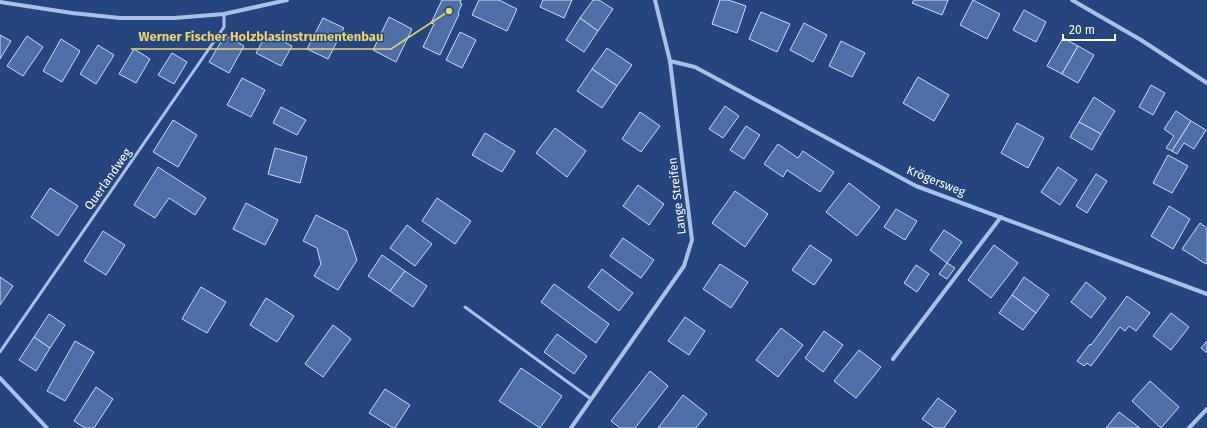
<svg xmlns="http://www.w3.org/2000/svg" width="1207" height="428" font-family="'Fira Sans',sans-serif">
  <style>
    .building { fill: #4c6fa6; stroke: #ccdcf4 }
    .lines { fill: none; stroke-linecap: round; stroke-linejoin: round }
    .service { stroke: #a9c1e5; stroke-width: 3 }
    .minor { stroke: #a9c1e5; stroke-width: 4 }
    .labels { text-anchor: middle; stroke-width: 3; stroke-linejoin: round; paint-order: stroke }
    .street-label { font-size: 12px; fill: #fff; stroke: #24457d }
    .leader { fill: none; stroke: #f0d26d; stroke-width: 1.5 }
    .callout-dot { fill: #f0d26d; stroke: #24457d; stroke-width: 1.5 }
    .callout-label { font-size: 13px; text-anchor: middle; font-weight: bold; fill: #f0d26d; stroke: #24457d; stroke-width: 3; stroke-linejoin: round; paint-order: stroke }
  </style>
  <rect width="100%" height="100%" fill="#24457d"/>
  <g class="building">
    <path d="M442,0H461L460,3L462,4L458,13L459,14L440,55L423,47L434,24L431,23Z"/>
    <path d="M479,0H499L517,9L507,31L472,15Z"/>
    <path d="M543,0H572L564,18L540,7Z"/>
    <path d="M593,0H599L613,9L598,31L580,18Z"/>
    <path d="M720,0H728L746,6L737,33L712,24Z"/>
    <path d="M914,0H948L942,15L912,3Z"/>
    <path d="M973,0L1000,14L987,39L960,25Z"/>
    <path d="M1024,10L1046,22L1036,42L1013,30Z"/>
    <path d="M761,12L790,24L777,52L749,39Z"/>
    <path d="M389,17L412,29L396,62L373,50Z"/>
    <path d="M323,18L344,28L328,59L307,49Z"/>
    <path d="M580,18L598,31L584,52L566,40Z"/>
    <path d="M804,23L827,35L813,62L790,50Z"/>
    <path d="M460,32L476,40L462,68L446,60Z"/>
    <path d="M267,33L292,46L281,66L256,53Z"/>
    <path d="M0,35L11,41L0,59Z"/>
    <path d="M225,35L244,46L229,73L209,62Z"/>
    <path d="M27,36L43,47L23,76L7,66Z"/>
    <path d="M1063,38L1078,46L1062,74L1047,66Z"/>
    <path d="M61,39L80,51L62,82L43,71Z"/>
    <path d="M841,41L865,53L852,77L829,66Z"/>
    <path d="M98,45L114,55L96,84L80,74Z"/>
    <path d="M1078,46L1094,55L1078,83L1062,74Z"/>
    <path d="M607,48L632,65L617,86L592,69Z"/>
    <path d="M134,49L150,59L136,83L119,74Z"/>
    <path d="M172,53L187,62L174,84L158,75Z"/>
    <path d="M592,69L617,86L602,108L577,91Z"/>
    <path d="M918,77L949,95L934,121L903,103Z"/>
    <path d="M242,78L265,90L251,117L227,105Z"/>
    <path d="M1151,85L1165,93L1153,115L1139,107Z"/>
    <path d="M1094,97L1115,111L1101,134L1079,122Z"/>
    <path d="M725,106L739,116L723,138L709,129Z"/>
    <path d="M281,107L306,120L297,135L273,123Z"/>
    <path d="M1176,111L1191,121L1172,151L1166,148L1174,136L1164,129Z"/>
    <path d="M640,112L660,126L641,152L622,139Z"/>
    <path d="M173,120L197,135L178,167L153,152Z"/>
    <path d="M1191,121L1206,130L1194,149L1184,143L1177,154L1172,151Z"/>
    <path d="M1079,122L1101,134L1092,150L1070,137Z"/>
    <path d="M1017,123L1044,138L1028,168L1001,153Z"/>
    <path d="M746,126L760,135L744,159L730,150Z"/>
    <path d="M555,128L586,151L567,177L536,153Z"/>
    <path d="M485,133L515,151L502,172L472,155Z"/>
    <path d="M778,144L798,158L803,151L834,172L820,192L787,170L783,177L764,164Z"/>
    <path d="M275,148L307,157L300,183L268,174Z"/>
    <path d="M1168,155L1188,166L1172,193L1153,183Z"/>
    <path d="M158,167L206,198L195,215L169,198L155,218L134,205Z"/>
    <path d="M1058,167L1077,180L1060,205L1041,192Z"/>
    <path d="M1096,174L1107,181L1087,213L1076,206Z"/>
    <path d="M849,183L880,207L857,236L826,212Z"/>
    <path d="M638,185L664,204L649,225L623,206Z"/>
    <path d="M50,188L78,206L58,236L31,217Z"/>
    <path d="M735,191L768,214L745,247L712,223Z"/>
    <path d="M437,198L471,221L455,244L422,221Z"/>
    <path d="M246,203L278,220L265,245L233,229Z"/>
    <path d="M1169,206L1190,219L1173,249L1151,236Z"/>
    <path d="M896,209L917,221L905,240L884,227Z"/>
    <path d="M316,215L347,231L357,260L338,290L314,276L321,264L317,248L303,241Z"/>
    <path d="M1200,223L1207,228V262L1206,264L1182,249Z"/>
    <path d="M407,225L432,244L415,266L390,248Z"/>
    <path d="M944,230L962,242L947,263L930,250Z"/>
    <path d="M103,231L125,245L106,275L84,261Z"/>
    <path d="M623,238L654,260L641,278L610,256Z"/>
    <path d="M810,245L832,260L814,285L792,270Z"/>
    <path d="M994,245L1018,263L991,298L968,280Z"/>
    <path d="M382,255L405,271L390,291L368,276Z"/>
    <path d="M947,263L955,268L947,279L939,274Z"/>
    <path d="M720,264L748,282L731,308L703,289Z"/>
    <path d="M916,265L929,274L917,292L904,283Z"/>
    <path d="M602,269L633,293L619,311L588,287Z"/>
    <path d="M405,271L427,286L413,307L390,291Z"/>
    <path d="M0,277L13,286L0,305Z"/>
    <path d="M1024,277L1049,295L1036,313L1012,295Z"/>
    <path d="M1086,282L1106,298L1091,318L1071,302Z"/>
    <path d="M554,284L609,324L596,343L541,302Z"/>
    <path d="M201,287L226,302L207,333L182,319Z"/>
    <path d="M1012,295L1036,313L1023,330L999,313Z"/>
    <path d="M1127,296L1150,313L1136,331L1129,326L1125,331L1120,327L1091,366L1087,363L1084,366L1077,361L1090,344L1091,345Z"/>
    <path d="M266,298L294,316L277,342L250,325Z"/>
    <path d="M1171,313L1189,327L1171,350L1153,336Z"/>
    <path d="M49,314L65,325L50,348L34,337Z"/>
    <path d="M685,317L705,331L689,355L668,341Z"/>
    <path d="M333,325L351,339L323,377L305,364Z"/>
    <path d="M781,328L803,345L778,377L756,360Z"/>
    <path d="M824,331L843,345L823,372L805,358Z"/>
    <path d="M557,334L587,356L574,374L544,352Z"/>
    <path d="M34,337L50,348L36,371L19,360Z"/>
    <path d="M75,341L94,352L65,401L47,391Z"/>
    <path d="M1207,341V353L1201,348Z"/>
    <path d="M859,350L881,367L856,398L834,381Z"/>
    <path d="M521,368L562,396L540,428L499,401Z"/>
    <path d="M650,371L668,386L635,428H620L611,421Z"/>
    <path d="M1150,381L1179,407L1161,428L1132,401Z"/>
    <path d="M96,387L113,399L94,428H85L74,421Z"/>
    <path d="M385,389L410,405L395,428H393L369,413Z"/>
    <path d="M683,395L707,414L696,428H658Z"/>
    <path d="M938,398L956,411L944,428H935L922,419Z"/>
    <path d="M1119,412L1140,428H1106Z"/>
  </g>
  <g class="lines">
    <g class="service">
      <path d="M465,307L591,399"/>
      <path d="M0,352L224,27V14"/>
    </g>
    <g class="minor">
      <path d="M1072,0L1141,40L1207,83"/>
      <path d="M0,2L72,13L120,18H174L224,14L287,0"/>
      <path d="M670,61L695,67L916,186L1207,294"/>
      <path d="M893,359L1001,217"/>
      <path d="M0,378L47,428"/>
      <path d="M571,428L684,266L692,240L670,61L655,0"/>
      <path d="M1189,428L1207,409"/>
    </g>
  </g>
  <g class="labels">
    <g class="street-label">
      <text transform="translate(108 179) rotate(-55)" y="4">Querlandweg</text>
      <text transform="translate(936 181) rotate(22)" y="4">Krögersweg</text>
      <text transform="translate(677 196) rotate(-97)" y="4">Lange Streifen</text>
    </g>
  </g>
  <path class="leader" d="M449 11L391 49H131"/>
  <circle class="callout-dot" cx="449" cy="11" r="4"/>
  <g class="callout-label">
    <text x="261" y="41">Werner Fischer Holzblasinstrumentenbau</text>
  </g>
  <path d="M1063 34v6h52v-6" fill="none" stroke="#ffffff" stroke-width="2"/>
  <text x="1069" y="34" font-size="12" fill="#ffffff" stroke="#24457d" stroke-width="3" paint-order="stroke">20 m</text>
</svg>
